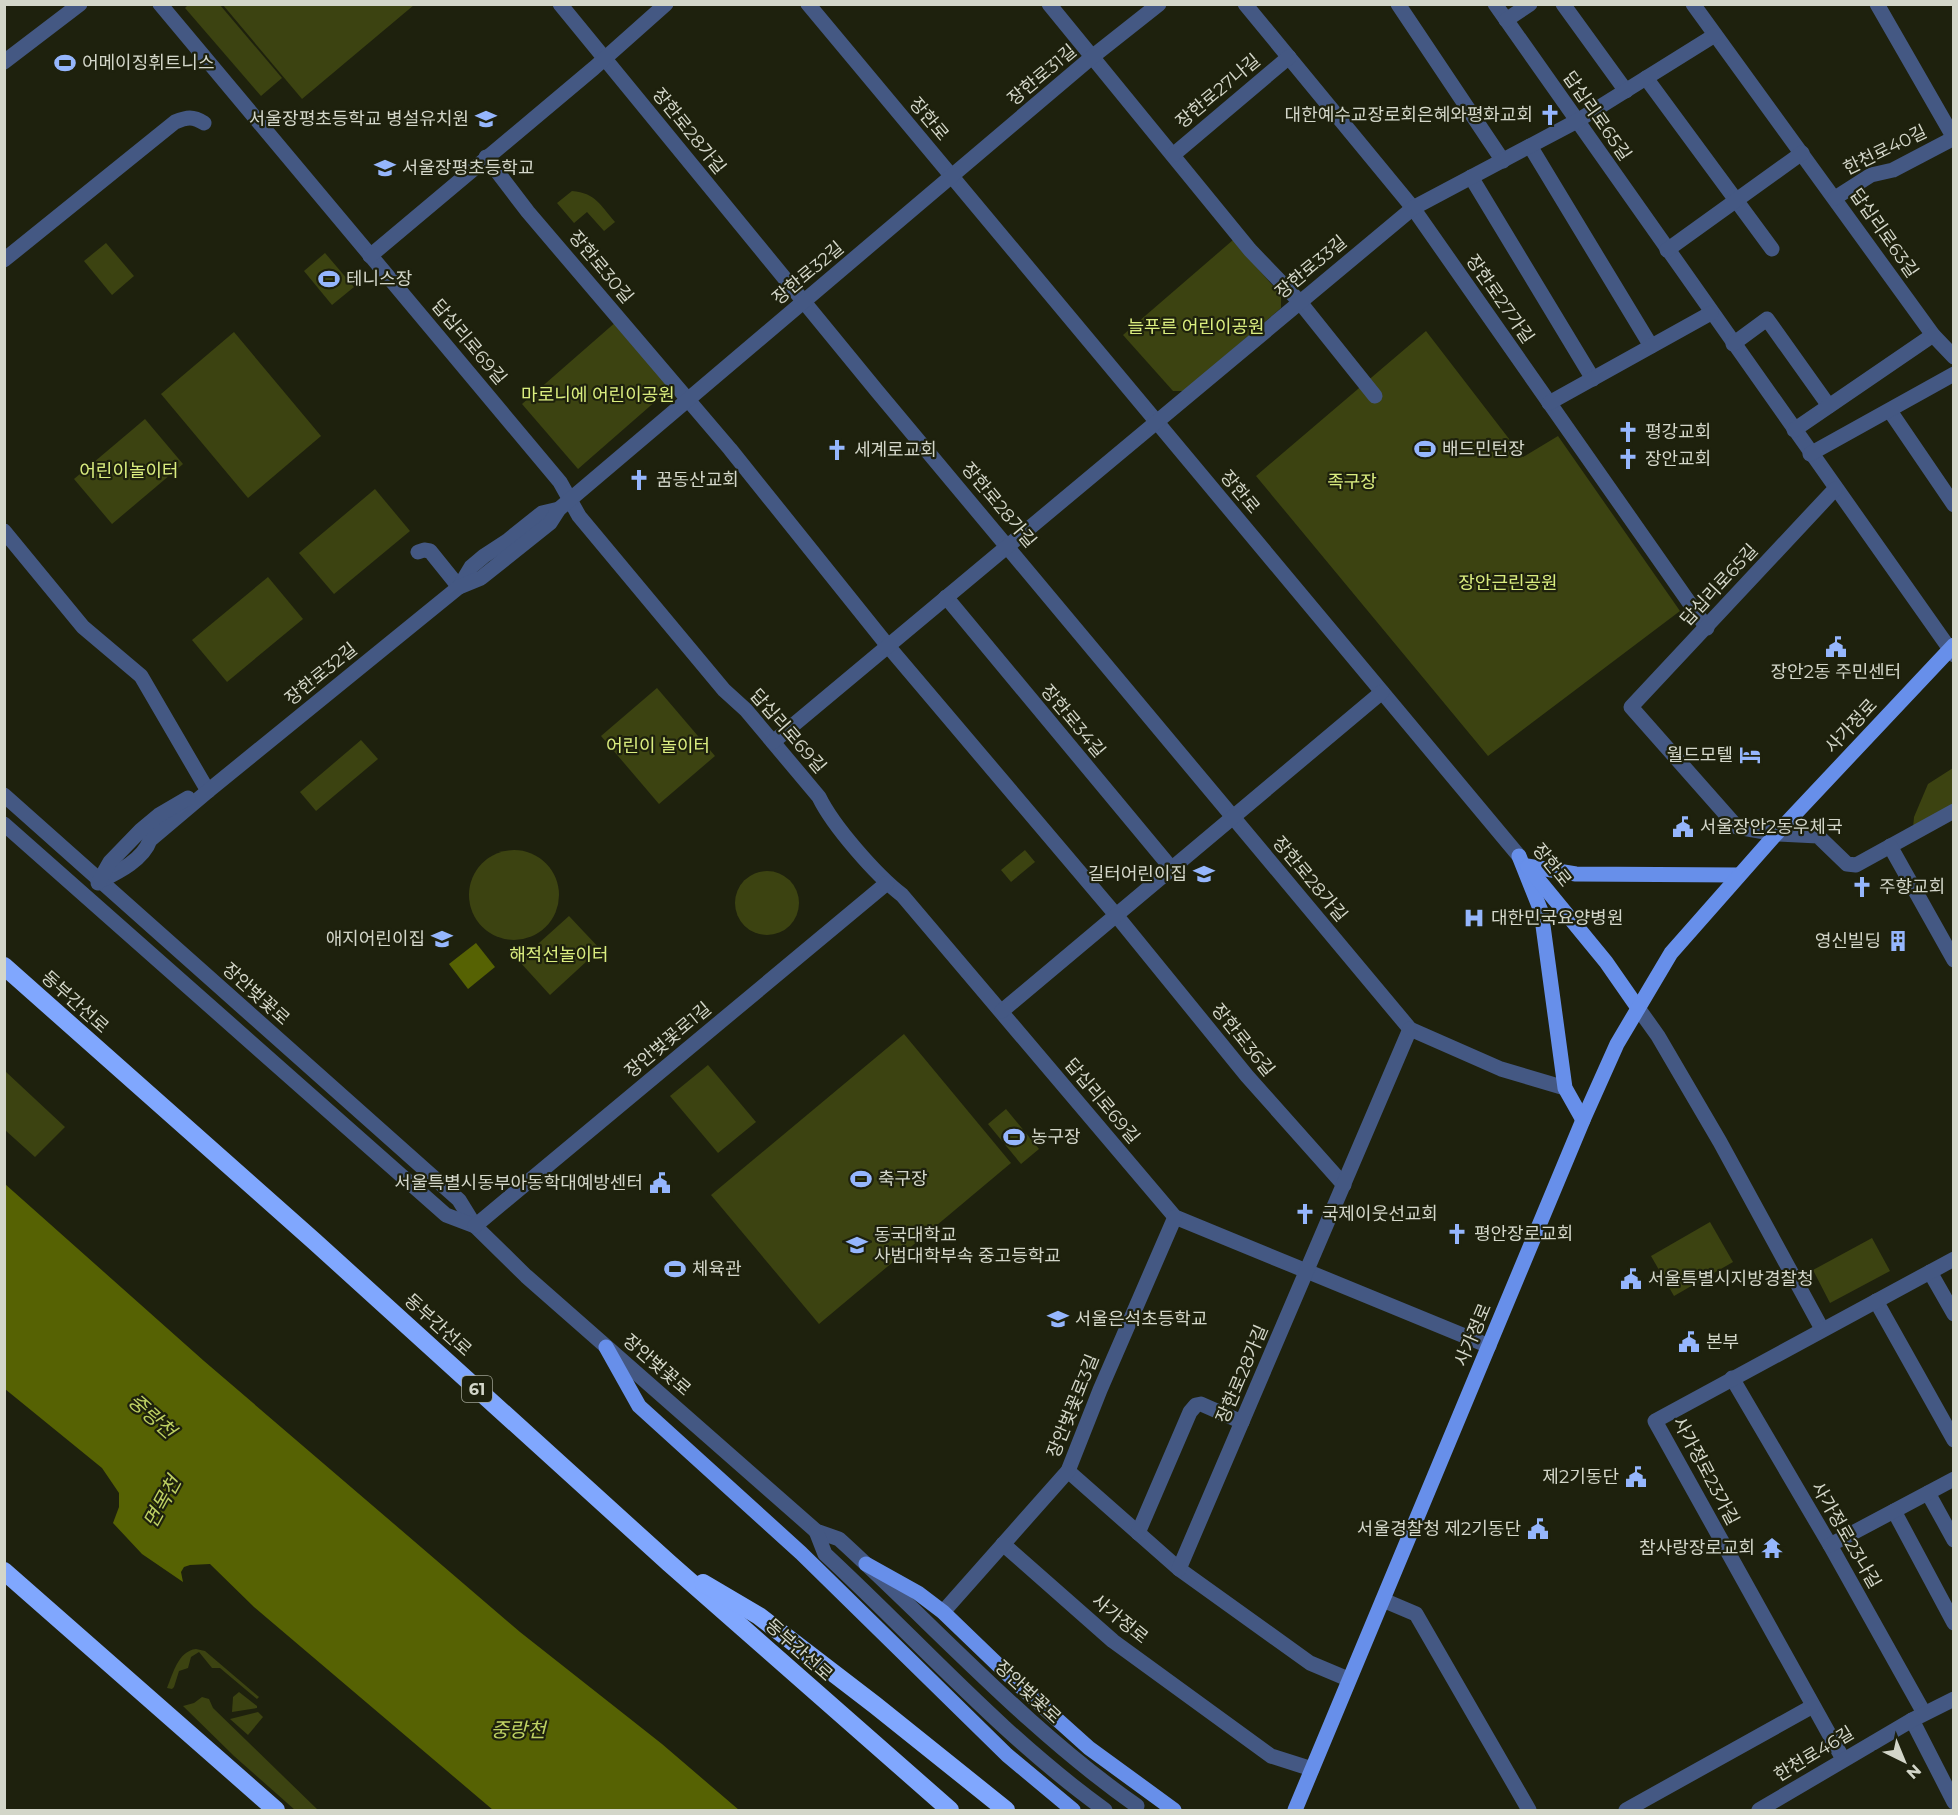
<svg xmlns="http://www.w3.org/2000/svg" width="1958" height="1815" font-family="Montserrat,'Noto Sans KR',sans-serif">
  <style>
    .green { fill: #3c4311 }
    .water { fill: #566203 }
    .lines { fill: none; stroke-linecap: round; stroke-linejoin: round }
    .minor { stroke: #445883; stroke-width: 15 }
    .major { stroke: #678fea; stroke-width: 15 }
    .highway { stroke: #80a7fe; stroke-width: 18 }
    .labels { text-anchor: middle; stroke-width: 4.5; stroke-linejoin: round; paint-order: stroke }
    .shield { fill: #1e210d; stroke: #9da091; stroke-width: 1.5 }
    .shield-label { font-size: 16px; font-weight: bold; fill: #d3d6c9 }
    .poi-label { font-size: 18px; fill: #d3d6c9; stroke: #1e210d; text-anchor: start }
    .street-label { font-size: 18px; fill: #d3d6c9; stroke: #1e210d }
    .park-label { font-size: 18px; fill: #daed7f; stroke: #1e210d }
    .water-label { font-size: 20px; font-style: italic; fill: #bfd263; stroke: #1e210d }
  </style>
  <rect width="100%" height="100%" fill="#1e210d"/>
  <g class="green">
    <path d="M189,4L220,5L282,78L261,96L185,8Z"/>
    <path d="M223,5H414L302,99Z"/>
    <path d="M572,191C596,193 600,205 615,222L604,231L587,212L574,223L557,203Z"/>
    <path d="M1233,240L1281,295V308L1184,391H1173L1123,335Z"/>
    <path d="M106,243L134,276L112,295L84,261Z"/>
    <path d="M325,253L354,287L332,305L304,271Z"/>
    <path d="M617,321L673,386L578,469L522,404Z"/>
    <path d="M1426,331L1523,457L1558,436L1680,611L1488,756L1256,476Z"/>
    <path d="M234,332L321,436L248,498L161,394Z"/>
    <path d="M145,419L183,464L112,524L74,479Z"/>
    <path d="M375,489L410,531L334,594L299,553Z"/>
    <path d="M268,577L303,619L227,682L192,640Z"/>
    <path d="M657,688L715,756L659,804L601,736Z"/>
    <path d="M361,740L378,759L316,811L300,792Z"/>
    <path d="M1953,768V805L1913,828L1914,817L1928,784Z"/>
    <circle cx="514" cy="895" r="45"/>
    <path d="M1025,850L1035,862L1011,882L1001,870Z"/>
    <circle cx="767" cy="903" r="32"/>
    <path d="M569,916L600,949L550,995L519,961Z"/>
    <path d="M904,1034L1011,1163L819,1324L711,1195Z"/>
    <path d="M708,1065L756,1122L718,1153L670,1096Z"/>
    <path d="M5,1071L65,1127L35,1157L5,1130Z"/>
    <path d="M1006,1109L1039,1149L1021,1164L988,1124Z"/>
    <path d="M1710,1222L1733,1262L1674,1296L1651,1256Z"/>
    <path d="M1872,1238L1890,1271L1830,1303L1813,1270Z"/>
    <path d="M196,1649L205,1651L259,1697L257,1699L220,1668H212L199,1652L191,1657L188,1668L179,1671L174,1687L172,1689L167,1688C173,1674 178,1651 196,1649Z"/>
    <path d="M239,1692L257,1706V1708L232,1712L233,1697Z"/>
    <path d="M202,1697L209,1699L213,1708L318,1810H295L234,1756L183,1706L194,1703Z"/>
    <path d="M258,1712L263,1717L248,1735L230,1719Z"/>
  </g>
  <g class="water">
    <path d="M476,943L495,967L468,989L449,964Z"/>
    <path d="M5,1184L204,1361L520,1632L662,1744L739,1810H493L254,1607L210,1564L190,1565L184,1567L181,1572L183,1582L142,1554L113,1523L119,1507V1493L102,1468L5,1389Z"/>
  </g>
  <g class="lines">
    <g class="minor">
      <path d="M160,4L560,482L579,516L724,690L746,710L819,797C833,826 876,875 902,895L1175,1217L1489,1346"/>
      <path d="M560,4L877,391L1410,1029L1501,1069L1565,1088"/>
      <path d="M808,4L1519,856"/>
      <path d="M1049,4L1250,250L1299,301L1375,396"/>
      <path d="M1245,4L1413,208L1707,628"/>
      <path d="M1398,4L1503,161"/>
      <path d="M1495,4L1954,655"/>
      <path d="M1563,4L1626,91"/>
      <path d="M1693,4L1933,335L1954,357"/>
      <path d="M1877,4L1954,138"/>
      <path d="M1506,20L1530,4"/>
      <path d="M4,62L80,4"/>
      <path d="M1646,78L1772,249"/>
      <path d="M1530,146L1651,346"/>
      <path d="M1173,155L1289,57"/>
      <path d="M486,157L528,212L730,449L888,646L1116,915L1247,1076L1344,1185"/>
      <path d="M1471,177L1593,379"/>
      <path d="M1835,198L1871,175L1893,170L1954,138"/>
      <path d="M1667,250L1802,153"/>
      <path d="M370,256L594,68L666,4"/>
      <path d="M4,260L175,122C187,117 193,116 204,123"/>
      <path d="M1733,344L1767,319L1829,406"/>
      <path d="M1549,403L1711,313"/>
      <path d="M1890,411L1954,505"/>
      <path d="M1794,430L1933,335"/>
      <path d="M1810,454L1954,374"/>
      <path d="M1835,489L1631,707L1737,827L1776,834L1818,836L1847,864L1856,865L1954,811"/>
      <path d="M4,531L83,627L141,676L208,791"/>
      <path d="M418,552L424,550L430,551L459,587"/>
      <path d="M459,587L471,567L484,556L507,541L542,513L559,509"/>
      <path d="M946,597L1172,869"/>
      <path d="M773,742L1413,208L1577,121L1715,35"/>
      <path d="M4,795L459,1200L475,1226L526,1276L816,1531L839,1539C938,1629 1027,1729 1137,1806"/>
      <path d="M4,824L446,1215L475,1226"/>
      <path d="M1890,846L1954,960"/>
      <path d="M100,881C118,872 143,860 150,840L208,791L459,587L481,578L550,523L559,509L1092,57L1159,4"/>
      <path d="M98,883L110,862L141,830L159,815L188,798"/>
      <path d="M1638,1008L1658,1036L1720,1142L1822,1329"/>
      <path d="M1002,1011L1382,692"/>
      <path d="M475,1226L887,883"/>
      <path d="M1930,1272L1954,1314"/>
      <path d="M1876,1301L1954,1440"/>
      <path d="M1732,1378L1830,1545L1924,1713"/>
      <path d="M1068,1471L1179,1569L1310,1663L1348,1679"/>
      <path d="M1928,1493L1954,1540"/>
      <path d="M1894,1511L1954,1623"/>
      <path d="M816,1531L825,1554C918,1640 1002,1736 1105,1810"/>
      <path d="M1138,1533L1190,1412L1196,1405L1201,1404L1242,1422"/>
      <path d="M1003,1544L1113,1641L1271,1756L1312,1769"/>
      <path d="M1830,1545L1954,1479"/>
      <path d="M1179,1569L1410,1029"/>
      <path d="M1383,1600L1416,1614L1529,1810"/>
      <path d="M943,1612L1068,1471L1100,1390L1175,1217"/>
      <path d="M1912,1720L1954,1802"/>
      <path d="M1843,1759L1655,1421L1954,1259"/>
      <path d="M1626,1810L1813,1706"/>
      <path d="M1759,1810L1912,1720L1954,1699"/>
    </g>
    <g class="major">
      <path d="M1519,856L1541,911L1565,1088L1583,1120"/>
      <path d="M1527,866L1576,874L1739,875"/>
      <path d="M1528,867L1606,962L1638,1008"/>
      <path d="M606,1347L639,1406L801,1553L1007,1755L1073,1810"/>
      <path d="M866,1564L918,1593L943,1612L1021,1687L1089,1748L1174,1810"/>
      <path d="M1295,1810L1583,1120L1617,1044L1671,953L1776,834L1954,645"/>
    </g>
    <g class="highway">
      <path d="M4,966L314,1241L669,1563L950,1810"/>
      <path d="M4,1571L276,1810"/>
      <path d="M703,1583L759,1616L875,1705L1006,1810"/>
    </g>
  </g>
  <defs>
    <symbol id="stadium-bare" viewBox="-9 -9 18 18"><path d="M0-5a6.5 5 0 1 0 0 10a6.5 5 0 1 0 0-10ZM-3.5-1.8h7v3.6h-7Z" fill="#95b6fd" stroke="#1e210d" stroke-width="2.5" paint-order="stroke"/></symbol>
    <symbol id="church-bare" viewBox="-9 -9 18 18"><path d="M-1.2-6h2.4v3.5h3.3v2.4h-3.3V6h-2.4V-.1h-3.3v-2.4h3.3Z" fill="#95b6fd" stroke="#1e210d" stroke-width="2.5" paint-order="stroke"/></symbol>
    <symbol id="school-bare" viewBox="-9 -9 18 18"><path d="M0-5L7-2L0 1L-7-2ZM-4 1L0 2.5L4 1V4Q0 6-4 4Z" fill="#95b6fd" stroke="#1e210d" stroke-width="2.5" paint-order="stroke"/></symbol>
    <symbol id="civic-bare" viewBox="-9 -9 18 18"><path d="M-.6-6.5H3V-4.5H.6V-3L4-1V1h2V6H-6V1h2V-1L-.6-3ZM-1.2 2.5V6h2.4V2.5Z" fill="#95b6fd" stroke="#1e210d" stroke-width="2.5" paint-order="stroke"/></symbol>
    <symbol id="hotel-bare" viewBox="-9 -9 18 18"><path d="M-6-4.5h1.5V1H6V5H4.5V3h-9V5H-6ZM-4 0a1.8 1.8 0 1 1 3.6 0ZM.5 0V-2.5h3Q6-2.5 6 0Z" fill="#95b6fd" stroke="#1e210d" stroke-width="2.5" paint-order="stroke"/></symbol>
    <symbol id="hospital-bare" viewBox="-9 -9 18 18"><path d="M-5-5h3v3.5h4V-5h3V5h-3V1.5h-4V5h-3Z" fill="#95b6fd" stroke="#1e210d" stroke-width="2.5" paint-order="stroke"/></symbol>
    <symbol id="building-bare" viewBox="-9 -9 18 18"><path d="M-4-6H4V6H1V3H-1V6H-4ZM-2.5-4.3h1.7v1.8h-1.7ZM.8-4.3h1.7v1.8H.8ZM-2.5-1h1.7V.8h-1.7ZM.8-1h1.7V.8H.8Z" fill="#95b6fd" stroke="#1e210d" stroke-width="2.5" paint-order="stroke"/></symbol>
    <symbol id="temple-bare" viewBox="-9 -9 18 18"><path d="M0-6L5-2H3V0L6.5 2.5H4V6H1.5V3h-3V6H-4V2.5H-6.5L-3 0V-2H-5Z" fill="#95b6fd" stroke="#1e210d" stroke-width="2.5" paint-order="stroke"/></symbol>
  </defs>
  <g fill-rule="evenodd">
    <use href="#stadium-bare" x="50" y="48" width="30" height="30"/>
    <use href="#church-bare" x="1535" y="100" width="30" height="30"/>
    <use href="#school-bare" x="471" y="104" width="30" height="30"/>
    <use href="#school-bare" x="370" y="153" width="30" height="30"/>
    <use href="#stadium-bare" x="314" y="264" width="30" height="30"/>
    <use href="#church-bare" x="1613" y="417" width="30" height="30"/>
    <use href="#stadium-bare" x="1410" y="434" width="30" height="30"/>
    <use href="#church-bare" x="822" y="435" width="30" height="30"/>
    <use href="#church-bare" x="1613" y="444" width="30" height="30"/>
    <use href="#church-bare" x="624" y="465" width="30" height="30"/>
    <use href="#civic-bare" x="1821" y="632" width="30" height="30"/>
    <use href="#hotel-bare" x="1735" y="740" width="30" height="30"/>
    <use href="#civic-bare" x="1668" y="812" width="30" height="30"/>
    <use href="#school-bare" x="1189" y="859" width="30" height="30"/>
    <use href="#church-bare" x="1847" y="872" width="30" height="30"/>
    <use href="#hospital-bare" x="1459" y="903" width="30" height="30"/>
    <use href="#school-bare" x="427" y="924" width="30" height="30"/>
    <use href="#building-bare" x="1883" y="926" width="30" height="30"/>
    <use href="#stadium-bare" x="999" y="1122" width="30" height="30"/>
    <use href="#stadium-bare" x="846" y="1164" width="30" height="30"/>
    <use href="#civic-bare" x="645" y="1168" width="30" height="30"/>
    <use href="#church-bare" x="1290" y="1199" width="30" height="30"/>
    <use href="#church-bare" x="1442" y="1219" width="30" height="30"/>
    <use href="#school-bare" x="842" y="1230" width="30" height="30"/>
    <use href="#stadium-bare" x="660" y="1254" width="30" height="30"/>
    <use href="#civic-bare" x="1616" y="1264" width="30" height="30"/>
    <use href="#school-bare" x="1043" y="1304" width="30" height="30"/>
    <use href="#civic-bare" x="1674" y="1327" width="30" height="30"/>
    <use href="#civic-bare" x="1621" y="1462" width="30" height="30"/>
    <use href="#civic-bare" x="1523" y="1514" width="30" height="30"/>
    <use href="#temple-bare" x="1757" y="1533" width="30" height="30"/>
  </g>
  <g class="labels">
    <rect class="shield" x="462" y="1376" width="30" height="26" rx="4.5"/>
    <g class="shield-label">
      <text x="477" y="1395">61</text>
    </g>
    <g class="poi-label">
      <text x="82" y="69">어메이징휘트니스</text>
      <text x="1533" y="121" text-anchor="end">대한예수교장로회은혜와평화교회</text>
      <text x="469" y="125" text-anchor="end">서울장평초등학교 병설유치원</text>
      <text x="402" y="174">서울장평초등학교</text>
      <text x="346" y="285">테니스장</text>
      <text x="1645" y="438">평강교회</text>
      <text x="1442" y="455">배드민턴장</text>
      <text x="854" y="456">세계로교회</text>
      <text x="1645" y="465">장안교회</text>
      <text x="656" y="486">꿈동산교회</text>
      <text x="1836" y="678" text-anchor="middle">장안2동 주민센터</text>
      <text x="1733" y="761" text-anchor="end">월드모텔</text>
      <text x="1700" y="833">서울장안2동우체국</text>
      <text x="1187" y="880" text-anchor="end">길터어린이집</text>
      <text x="1879" y="893">주향교회</text>
      <text x="1491" y="924">대한민국요양병원</text>
      <text x="425" y="945" text-anchor="end">애지어린이집</text>
      <text x="1881" y="947" text-anchor="end">영신빌딩</text>
      <text x="1031" y="1143">농구장</text>
      <text x="878" y="1185">축구장</text>
      <text x="643" y="1189" text-anchor="end">서울특별시동부아동학대예방센터</text>
      <text x="1322" y="1220">국제이웃선교회</text>
      <text x="1474" y="1240">평안장로교회</text>
      <text x="874" y="1241">동국대학교<tspan x="874" dy="21">사범대학부속 중고등학교</tspan></text>
      <text x="692" y="1275">체육관</text>
      <text x="1648" y="1285">서울특별시지방경찰청</text>
      <text x="1075" y="1325">서울은석초등학교</text>
      <text x="1706" y="1348">본부</text>
      <text x="1619" y="1483" text-anchor="end">제2기동단</text>
      <text x="1521" y="1535" text-anchor="end">서울경찰청 제2기동단</text>
      <text x="1755" y="1554" text-anchor="end">참사랑장로교회</text>
    </g>
    <g class="street-label">
      <text transform="translate(1042 75) rotate(-40)" y="6">장한로31길</text>
      <text transform="translate(1218 91) rotate(-40)" y="6">장한로27나길</text>
      <text transform="translate(1597 116) rotate(55)" y="6">답십리로65길</text>
      <text transform="translate(929 119) rotate(50)" y="6">장한로</text>
      <text transform="translate(689 131) rotate(51)" y="6">장한로28가길</text>
      <text transform="translate(1885 150) rotate(-26)" y="6">한천로40길</text>
      <text transform="translate(1884 233) rotate(55)" y="6">답십리로63길</text>
      <text transform="translate(601 267) rotate(50)" y="6">장한로30길</text>
      <text transform="translate(1311 267) rotate(-40)" y="6">장한로33길</text>
      <text transform="translate(808 273) rotate(-40)" y="6">장한로32길</text>
      <text transform="translate(1500 299) rotate(55)" y="6">장한로27가길</text>
      <text transform="translate(469 342) rotate(50)" y="6">답십리로69길</text>
      <text transform="translate(1240 492) rotate(50)" y="6">장한로</text>
      <text transform="translate(999 505) rotate(50)" y="6">장한로28가길</text>
      <text transform="translate(1719 585) rotate(-47)" y="6">답십리로65길</text>
      <text transform="translate(321 674) rotate(-39)" y="6">장한로32길</text>
      <text transform="translate(1073 721) rotate(50)" y="6">장한로34길</text>
      <text transform="translate(1851 726) rotate(-47)" y="6">사가정로</text>
      <text transform="translate(788 731) rotate(49)" y="6">답십리로69길</text>
      <text transform="translate(1552 865) rotate(51)" y="6">장한로</text>
      <text transform="translate(1310 879) rotate(50)" y="6">장한로28가길</text>
      <text transform="translate(256 994) rotate(42)" y="6">장안벚꽃로</text>
      <text transform="translate(75 1002) rotate(42)" y="6">동부간선로</text>
      <text transform="translate(668 1040) rotate(-40)" y="6">장안벚꽃로1길</text>
      <text transform="translate(1243 1040) rotate(51)" y="6">장한로36길</text>
      <text transform="translate(1102 1101) rotate(50)" y="6">답십리로69길</text>
      <text transform="translate(438 1325) rotate(42)" y="6">동부간선로</text>
      <text transform="translate(1473 1335) rotate(-67)" y="6">사가정로</text>
      <text transform="translate(657 1365) rotate(41)" y="6">장안벚꽃로</text>
      <text transform="translate(1242 1374) rotate(-67)" y="6">장한로28가길</text>
      <text transform="translate(1073 1406) rotate(-68)" y="6">장안벚꽃로3길</text>
      <text transform="translate(1706 1471) rotate(62)" y="6">사가정로23가길</text>
      <text transform="translate(1846 1535) rotate(60)" y="6">사가정로23나길</text>
      <text transform="translate(1120 1619) rotate(39)" y="6">사가정로</text>
      <text transform="translate(799 1650) rotate(42)" y="6">동부간선로</text>
      <text transform="translate(1028 1692) rotate(43)" y="6">장안벚꽃로</text>
      <text transform="translate(1814 1754) rotate(-31)" y="6">한천로46길</text>
    </g>
    <g class="park-label">
      <text x="1196" y="333">늘푸른 어린이공원</text>
      <text x="598" y="401">마로니에 어린이공원</text>
      <text x="129" y="477">어린이놀이터</text>
      <text x="1352" y="488">족구장</text>
      <text x="1508" y="589">장안근린공원</text>
      <text x="658" y="752">어린이 놀이터</text>
      <text x="559" y="961">해적선놀이터</text>
    </g>
    <g class="water-label">
      <text transform="translate(152 1416) rotate(42)" y="7">중랑천</text>
      <text transform="translate(162 1502) rotate(-61)" y="7">면목천</text>
      <text x="518" y="1737">중랑천</text>
    </g>
  </g>
  <rect width="1958" height="1815" fill="none" stroke="#d3d6c9" stroke-width="12"/>
  <g transform="translate(1904 1761) rotate(137)" stroke="#1e210d" stroke-width="4.5" paint-order="stroke">
  <path d="M0-4.5L10 22L0 15L-10 22Z" fill="#d3d6c9"/>
  <text y="-9" font-size="16" font-weight="bold" text-anchor="middle" fill="#d3d6c9">N</text>
  </g>
</svg>
